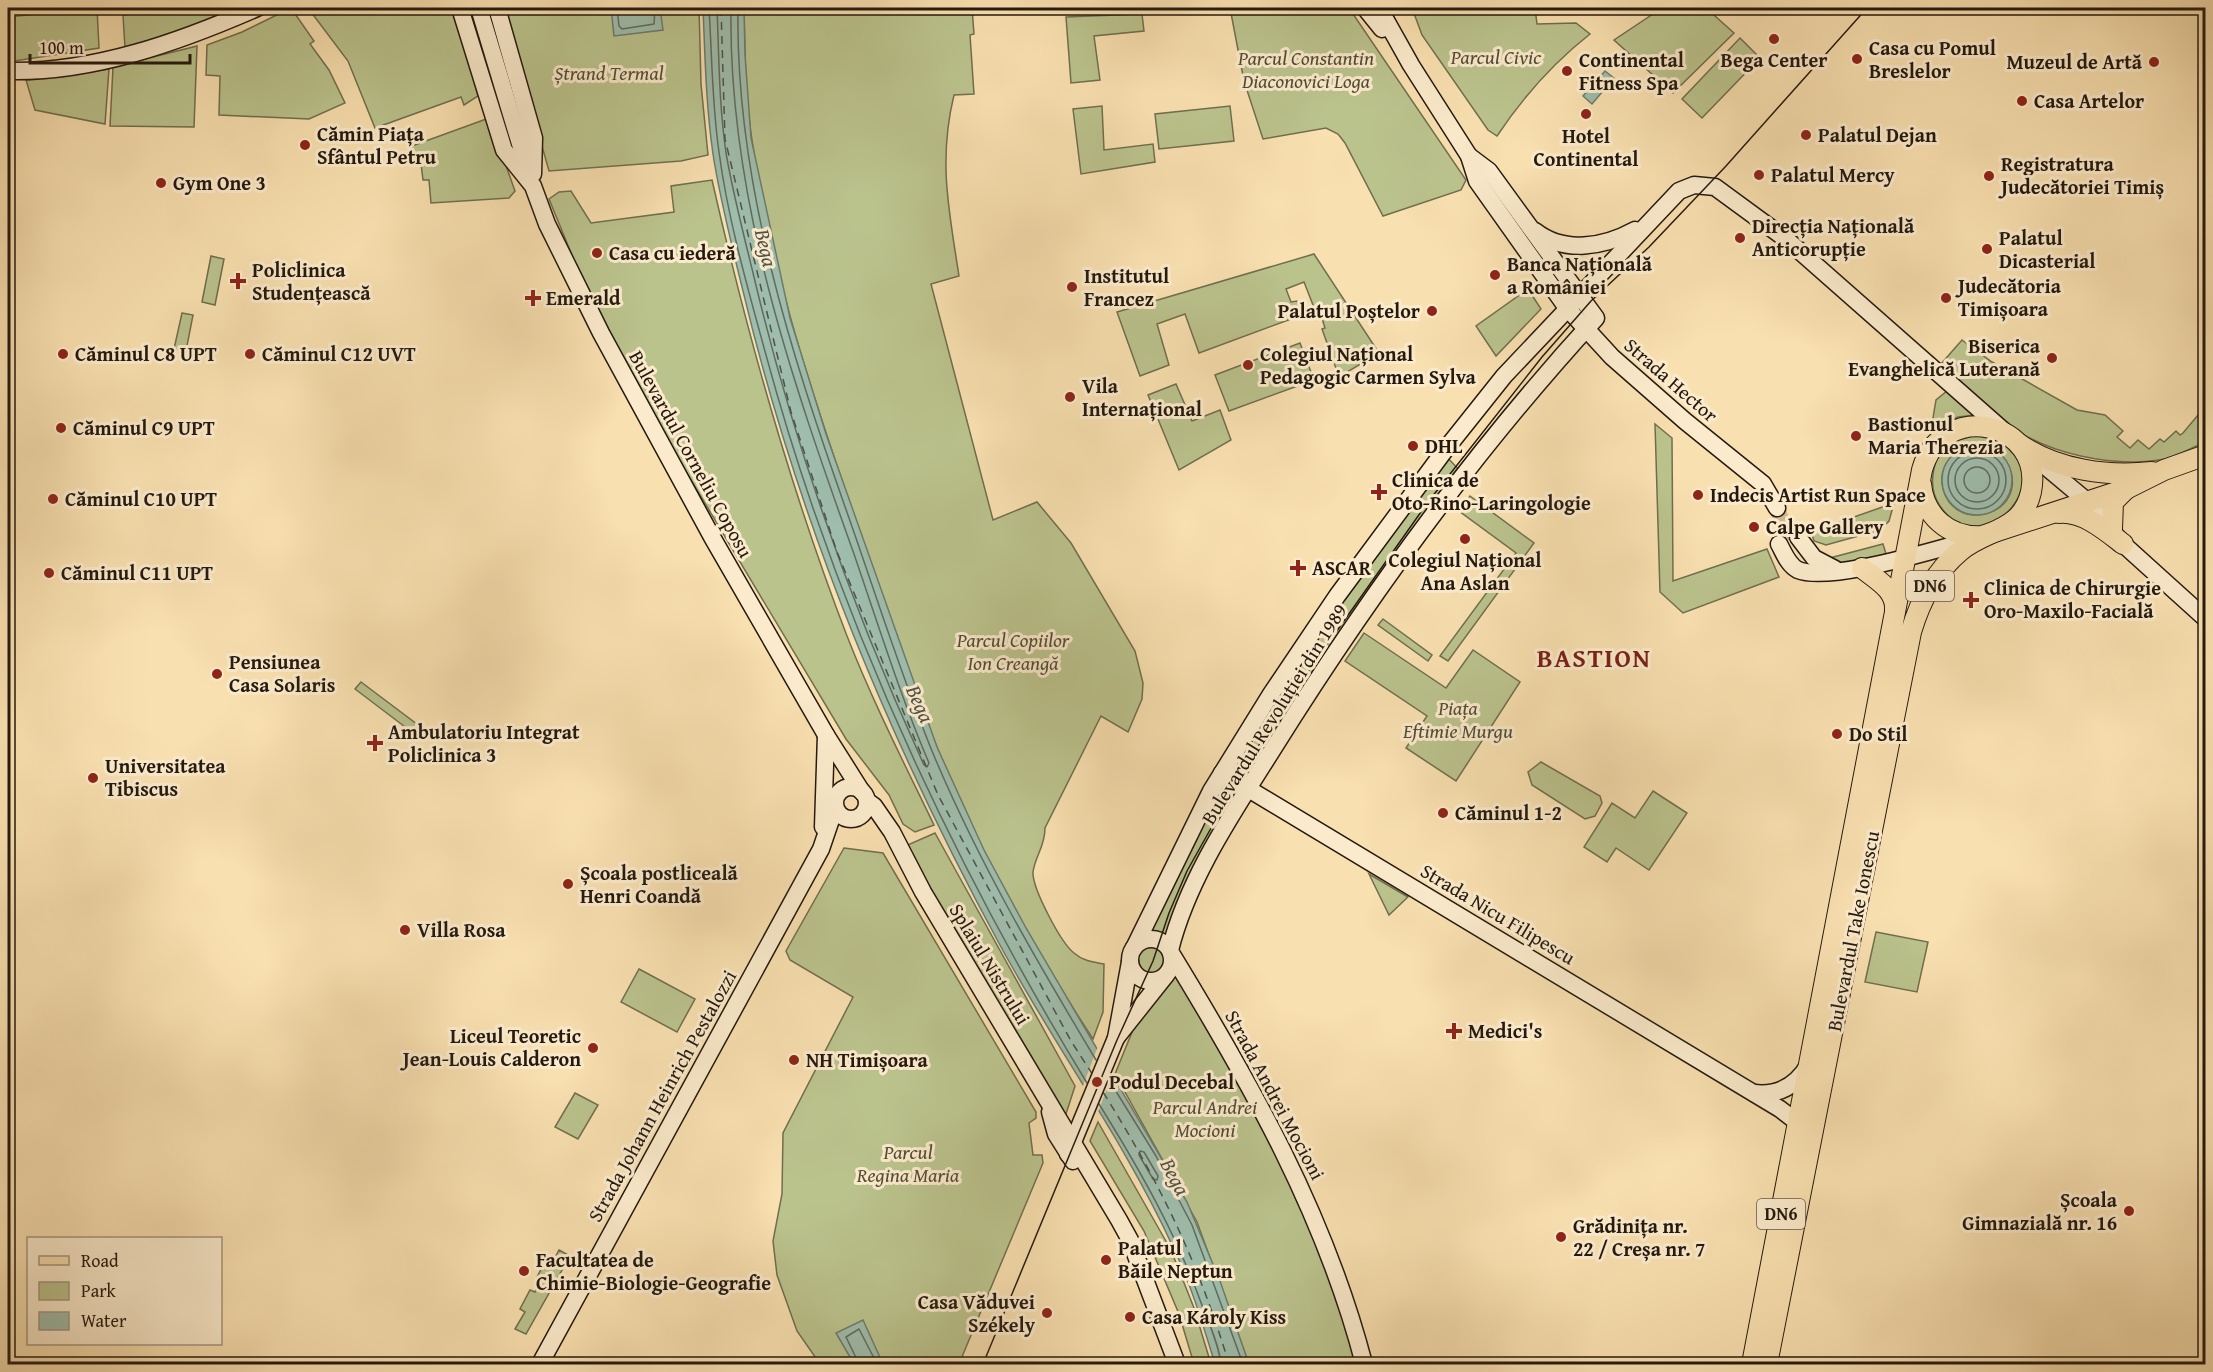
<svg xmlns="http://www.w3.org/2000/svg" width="2213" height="1372" font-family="'Gentium Book Plus',serif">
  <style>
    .green { fill: #bbc38d; stroke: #706e4e; stroke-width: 1.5; fill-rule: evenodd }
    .water { fill: #9ebdac; stroke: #6d7b6d; stroke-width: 1.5 }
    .pier { fill: #f9e0b0 }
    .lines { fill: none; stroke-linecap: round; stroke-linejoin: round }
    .shore { stroke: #616b5e; stroke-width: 1.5 }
    .ferry { stroke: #4f5246; stroke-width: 1.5; stroke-dasharray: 8 6; stroke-linecap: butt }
    .secondary-tunnel { stroke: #ceb890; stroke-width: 16; stroke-dasharray: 16 8; stroke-linecap: butt }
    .secondary-casing { stroke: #24190f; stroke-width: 19 }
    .primary-casing { stroke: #24190f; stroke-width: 22 }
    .secondary { stroke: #fbebcc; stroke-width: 16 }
    .primary { stroke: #f9e0b0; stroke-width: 20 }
    .tram { stroke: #24190f; stroke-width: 1.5 }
    .poi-dot { fill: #8f2418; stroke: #fbebcc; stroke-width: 2 }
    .labels { text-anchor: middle; stroke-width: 6; stroke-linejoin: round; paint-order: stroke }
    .shield { fill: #fbebcc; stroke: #645848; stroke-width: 1.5 }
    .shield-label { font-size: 18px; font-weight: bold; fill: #24190f }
    .poi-label { font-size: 20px; font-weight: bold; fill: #24190f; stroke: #fbebcc; text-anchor: start }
    .park-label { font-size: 20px; font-style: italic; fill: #514c35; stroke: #fbebcc }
    .street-label { font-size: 20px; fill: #24190f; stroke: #fbebcc }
    .water-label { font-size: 21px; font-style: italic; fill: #4f5246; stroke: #fbebcc }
    .district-label { font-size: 26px; font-weight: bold; letter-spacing: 1.5px; fill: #7a1f14; stroke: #fbebcc }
  </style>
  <rect width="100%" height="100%" fill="#f9e0b0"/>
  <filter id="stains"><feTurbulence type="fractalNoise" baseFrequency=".00333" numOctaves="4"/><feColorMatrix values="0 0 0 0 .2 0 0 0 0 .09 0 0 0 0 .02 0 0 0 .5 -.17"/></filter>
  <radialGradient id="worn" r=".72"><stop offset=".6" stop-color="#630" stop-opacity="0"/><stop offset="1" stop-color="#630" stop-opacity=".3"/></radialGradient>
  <g class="green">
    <path d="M97,8L99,48L8,62V17Z"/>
    <path d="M156,8H236L206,22L125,48L123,15L156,11Z"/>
    <path d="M291,8L314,41L310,44L329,70L345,103L309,119L219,115L220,76L206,75L207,45L242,32Z"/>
    <path d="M308,8H451L461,29L478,96L464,105L461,97L375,128L348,61Z"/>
    <path d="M503,8H699L701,84L708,155L681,161L549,171Z"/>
    <path d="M744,8H972L974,34L970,35L974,94L954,95C938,160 949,211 959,276L931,284L993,520L1037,502L1071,543L1135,651L1143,683L1142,699L1128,732L1101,716L1045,828C1045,847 1035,856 1033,872C1032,888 1061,943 1074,953C1083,961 1093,962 1104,964L1103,1012L1093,1039C1033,947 978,849 937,747C910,680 888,612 864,544C818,412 772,279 752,140C745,96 745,52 744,8Z"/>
    <path d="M1230,8H1349L1466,180L1461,190L1383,216L1345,143L1338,134L1326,128L1263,139L1244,81Z"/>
    <path d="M1412,8H1535L1537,24L1576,23L1590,34C1553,63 1523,97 1497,136L1488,130L1422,35Z"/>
    <path d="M1662,8H1706L1734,33L1673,93L1614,40Z"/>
    <path d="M1142,14L1144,31L1094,36L1100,80L1071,83L1066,17Z"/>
    <path d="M1740,38L1760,58L1702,118L1682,99Z"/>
    <path d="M197,46L194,127L110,126L113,67Z"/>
    <path d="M109,69L105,124L35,110L26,80Z"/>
    <path d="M1102,106L1104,150L1153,144L1155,162L1081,174L1073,109Z"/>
    <path d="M1230,106L1234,141L1159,149L1155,114Z"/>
    <path d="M489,118L515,191L509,198L431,203L429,180H423L421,164L414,162L412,146Z"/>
    <path d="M712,180C747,334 790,488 847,636C872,700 904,763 934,825L915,832L903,824L889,795L846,739L642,398L592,304L549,199L559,192L571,191L591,223L674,212L671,186Z"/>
    <path d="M1314,254L1379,353L1339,377L1322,329L1325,328L1319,309L1315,310L1304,282L1286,289L1291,302L1297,301L1302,315L1199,353L1185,314L1157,324L1169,365L1140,376L1117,312Z"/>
    <path d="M211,256L224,259L215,305L202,302Z"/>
    <path d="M1528,289L1541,309L1496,356L1476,326Z"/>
    <path d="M182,313L193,315L186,351L174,349Z"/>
    <path d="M1962,340L1992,362L2077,410L2105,415L2123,431L2117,437L2130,448L2138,440L2149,449L2160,439L2164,442L2176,431L2180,435L2183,433L2198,415L2205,422V442C2191,448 2174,458 2159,460C2113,467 2046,454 2010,425C1986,406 1964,385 1941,364Z"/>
    <path d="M1300,343L1314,380L1229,411L1215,375Z"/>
    <path d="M1176,384L1192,421L1220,410L1231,440L1179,470L1148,395Z"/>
    <path d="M1947,391L1975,415L1958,417L1931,430L1936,400Z"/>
    <path d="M1655,424L1672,438L1673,581L1767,549L1779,577L1683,613L1660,592Z"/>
    <path d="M1976,435C2080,455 1987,574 1940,506C1927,487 1931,453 1954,442C1961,439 1969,437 1976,435ZM1970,445C2015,441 2029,501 1988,513C1942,527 1921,461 1970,445Z"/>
    <path d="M1445,455L1462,473L1247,785L1226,772L1272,698Z"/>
    <path d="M1470,496L1534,543L1448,661L1440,656L1516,553L1459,511Z"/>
    <path d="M1894,503L1889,521L1880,530L1826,545L1814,541L1811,532Z"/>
    <path d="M1883,544L1886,554L1840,564L1822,560Z"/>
    <path d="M1383,619L1432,655L1428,661L1378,625Z"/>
    <path d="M1364,633L1446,688L1473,650L1520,682L1456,781L1406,748L1427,716L1345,661Z"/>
    <path d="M361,682L426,731L421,739L355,689Z"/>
    <path d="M1541,762L1600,796L1602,803L1595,816L1585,819L1532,785L1528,772Z"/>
    <path d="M1223,778L1244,790L1165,939L1148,937Z"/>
    <path d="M1653,791L1687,813L1649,870L1616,848L1607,862L1584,847L1612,803L1635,818Z"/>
    <path d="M935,833L1075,1086L1065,1117L903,847Z"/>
    <path d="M844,848L883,853L1036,1112V1118L1029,1123L1033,1155H1042L1043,1163L959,1364H820L797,1331L777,1275L773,1241L782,1194L783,1133L853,997L790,960L786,951Z"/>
    <path d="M1369,874L1408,897L1389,915Z"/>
    <path d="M1876,932L1928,942L1917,992L1865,982Z"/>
    <circle cx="1151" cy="959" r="18"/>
    <path d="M639,969L695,999L677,1032L621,1002Z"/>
    <path d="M1167,973L1178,974L1255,1095L1364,1364H1249L1197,1222L1115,1074L1141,1010Z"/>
    <path d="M575,1093L598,1105L578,1139L555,1127Z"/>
    <path d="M1098,1122L1171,1250L1194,1308L1211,1364H1194L1179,1314L1144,1231L1090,1141Z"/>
    <path d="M559,1250L570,1256L526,1334L515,1329L525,1312L520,1309L530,1290L535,1292L541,1280L537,1277L546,1260L552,1263Z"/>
  </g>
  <g class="water">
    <path d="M611,8H660L663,30L614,36Z"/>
    <path d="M703,8H744L745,55L751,138L790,318L826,434L937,747L984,850L1026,928L1187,1202L1220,1281L1249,1364H1215C1203,1325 1191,1284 1173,1247C1125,1142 1056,1048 1001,947C888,739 798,521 743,291C732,246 720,200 713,154C706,106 705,56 703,8Z"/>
    <path d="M1605,71L1614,78L1592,104L1583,96Z"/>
    <circle cx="1977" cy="480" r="35"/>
    <path d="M863,1320L883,1364H854L836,1333Z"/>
  </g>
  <path class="pier" d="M1098,1046L1114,1071L1096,1117L1081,1091Z"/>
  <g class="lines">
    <g class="shore">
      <path d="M617,8L619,26L622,29L654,24L655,8"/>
      <path d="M709,8C712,56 712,104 719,152C728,220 748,289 766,355C836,613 948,855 1087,1083"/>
      <path d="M717,8C719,56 719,105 726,153C733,194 744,236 754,277C794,446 852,608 924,765L927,767L929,763C900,695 878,624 854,554C791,378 728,196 731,8"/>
      <path d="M738,8C735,182 791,354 849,518C876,595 901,675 932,751C977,859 1036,960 1096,1060"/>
      <circle cx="1977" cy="480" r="29"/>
      <circle cx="1977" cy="480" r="22"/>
      <circle cx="1977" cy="480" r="13"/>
      <path d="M1109,1080L1156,1156L1192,1225L1243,1364"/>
      <path d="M1099,1104C1140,1170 1177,1235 1203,1308C1210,1325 1219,1346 1221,1364"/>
      <path d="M1140,1151L1144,1152L1158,1176L1157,1180L1153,1179L1139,1155Z"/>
      <path d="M859,1364L846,1337L859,1329L877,1364"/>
    </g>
    <g class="ferry">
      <path d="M721,8L725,139L791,412L837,552L938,795L1071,1041L1093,1075"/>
      <path d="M1103,1092C1160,1183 1198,1261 1229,1364"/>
    </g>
    <path class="secondary-tunnel" d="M1777,508L1789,540"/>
    <defs>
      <g id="secondary">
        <path d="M460,8L504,150L533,186L547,224L601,333L712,537L826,735L862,792"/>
        <path d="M479,8L530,177"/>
        <path d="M497,8L534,138L533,174"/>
        <path d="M1365,8L1382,29"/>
        <path d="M1379,8L1411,65L1469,156L1477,181L1567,308L1612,357L1685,421L1763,484L1777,508"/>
        <path d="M8,71C93,73 179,42 257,8"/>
        <path d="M1535,231C1564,254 1604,247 1635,230"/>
        <path d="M2033,456L2088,502L2123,544L2206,619"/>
        <path d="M1798,537L1814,558L1835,569"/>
        <path d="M1779,544C1784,553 1788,565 1798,570C1830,583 1936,549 1972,540"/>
        <path d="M1222,773L1780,1109L1806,1129"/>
        <circle cx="851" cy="803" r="16"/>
        <path d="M867,801L874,806L892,832L923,892L1119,1220L1130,1240L1177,1364"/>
        <path d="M823,827L826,735"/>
        <circle cx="1151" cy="960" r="21"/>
        <path d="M1134,948L1211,791L1271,694L1337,596L1445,450L1504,376L1679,191L1694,185L1715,187L1786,239L2005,432"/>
        <path d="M1170,950C1188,878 1234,811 1273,749C1368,597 1475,450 1596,318L1489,171L1469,156"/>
        <path d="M1171,953C1251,1084 1325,1214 1364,1364"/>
        <path d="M1116,1038L1166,975"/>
        <path d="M1754,1093C1779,1096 1797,1085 1809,1064"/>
        <path d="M1050,1112L1056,1134L1073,1161"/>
        <path d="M1068,1154L1116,1038L1130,962"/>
        <path d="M540,1364L821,849L835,808"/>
      </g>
      <g id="primary">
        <path d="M2019,444C2057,470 2108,477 2152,472"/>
        <path d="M1921,484C1924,516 1949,538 1982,536L2126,489L2164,470L2206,455"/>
        <path d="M2059,513C2083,511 2105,530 2123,544"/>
        <path d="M2112,529L2113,502L2125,490"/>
        <path d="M1862,568C1877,580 1897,590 1895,611"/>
        <path d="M1752,1364L1922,470C1942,398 2045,422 2031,492C2022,532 1986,529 1960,551C1935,572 1920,601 1911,632L1767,1364"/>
      </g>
    </defs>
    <use href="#secondary" class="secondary-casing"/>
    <use href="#primary" class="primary-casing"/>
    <use href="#secondary" class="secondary"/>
    <use href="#primary" class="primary"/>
    <path class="tram" d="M983,1364L1117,1040L1153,961L1169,913L1187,871L1247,764L1286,703L1428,502L1542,357L1591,301L1649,247L1726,166L1867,8"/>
  </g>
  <g class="poi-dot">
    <circle cx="1774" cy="39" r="6"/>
    <circle cx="1857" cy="59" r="6"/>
    <circle cx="2154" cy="62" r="6"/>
    <circle cx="1567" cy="71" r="6"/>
    <circle cx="2022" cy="101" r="6"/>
    <circle cx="1586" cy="114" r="6"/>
    <circle cx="1806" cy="135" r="6"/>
    <circle cx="305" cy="145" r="6"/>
    <circle cx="1759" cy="175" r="6"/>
    <circle cx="1989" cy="176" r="6"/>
    <circle cx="161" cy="183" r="6"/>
    <circle cx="1740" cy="238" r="6"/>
    <circle cx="1987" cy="249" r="6"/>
    <circle cx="597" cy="253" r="6"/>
    <circle cx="1495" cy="275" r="6"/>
    <path d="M235 272h6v6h6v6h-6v6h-6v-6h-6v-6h6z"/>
    <circle cx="1072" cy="287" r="6"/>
    <path d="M530 289h6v6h6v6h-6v6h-6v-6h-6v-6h6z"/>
    <circle cx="1946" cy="298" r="6"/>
    <circle cx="1432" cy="311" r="6"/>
    <circle cx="63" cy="354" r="6"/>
    <circle cx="250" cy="354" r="6"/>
    <circle cx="2052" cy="358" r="6"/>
    <circle cx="1248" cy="365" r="6"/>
    <circle cx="1070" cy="397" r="6"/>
    <circle cx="61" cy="428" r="6"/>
    <circle cx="1856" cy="436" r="6"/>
    <circle cx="1413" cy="446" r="6"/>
    <path d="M1376 483h6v6h6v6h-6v6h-6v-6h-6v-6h6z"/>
    <circle cx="1698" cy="495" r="6"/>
    <circle cx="53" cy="499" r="6"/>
    <circle cx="1754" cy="527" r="6"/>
    <circle cx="1465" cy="539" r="6"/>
    <path d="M1295 559h6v6h6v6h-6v6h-6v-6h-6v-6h6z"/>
    <circle cx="49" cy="573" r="6"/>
    <path d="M1968 591h6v6h6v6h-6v6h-6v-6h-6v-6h6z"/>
    <circle cx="217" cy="674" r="6"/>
    <circle cx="1837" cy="734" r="6"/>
    <path d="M372 734h6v6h6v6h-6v6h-6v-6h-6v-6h6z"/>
    <circle cx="93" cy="778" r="6"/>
    <circle cx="1443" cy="813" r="6"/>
    <circle cx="568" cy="884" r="6"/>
    <circle cx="405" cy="930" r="6"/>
    <path d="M1451 1022h6v6h6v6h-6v6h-6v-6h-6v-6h6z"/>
    <circle cx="593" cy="1048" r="6"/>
    <circle cx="794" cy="1060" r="6"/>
    <circle cx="1097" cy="1082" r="6"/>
    <circle cx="2129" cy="1211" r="6"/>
    <circle cx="1561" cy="1237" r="6"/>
    <circle cx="1106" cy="1260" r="6"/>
    <circle cx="524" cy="1271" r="6"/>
    <circle cx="1047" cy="1313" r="6"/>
    <circle cx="1130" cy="1317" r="6"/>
  </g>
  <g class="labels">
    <g class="shield">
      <rect x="1906" y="571" width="48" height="30" rx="4.5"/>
      <rect x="1757" y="1199" width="48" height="30" rx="4.5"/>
    </g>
    <g class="shield-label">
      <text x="1930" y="592">DN6</text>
      <text x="1781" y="1220">DN6</text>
    </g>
    <g class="poi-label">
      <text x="1869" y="55">Casa cu Pomul<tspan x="1869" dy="23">Breslelor</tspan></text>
      <text x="1579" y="67">Continental<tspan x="1579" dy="23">Fitness Spa</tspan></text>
      <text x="1774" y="67" text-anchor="middle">Bega Center</text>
      <text x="2142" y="69" text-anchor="end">Muzeul de Artă</text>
      <text x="2034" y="108">Casa Artelor</text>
      <text x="317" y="141">Cămin Piața<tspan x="317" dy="23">Sfântul Petru</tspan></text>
      <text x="1818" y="142">Palatul Dejan</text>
      <text x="1586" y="143" text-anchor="middle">Hotel<tspan x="1586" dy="23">Continental</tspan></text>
      <text x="2001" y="171">Registratura<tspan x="2001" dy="23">Judecătoriei Timiș</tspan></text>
      <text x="1771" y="182">Palatul Mercy</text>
      <text x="173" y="190">Gym One 3</text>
      <text x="1752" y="233">Direcția Națională<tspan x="1752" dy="23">Anticorupție</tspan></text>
      <text x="1999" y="245">Palatul<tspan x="1999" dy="23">Dicasterial</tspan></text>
      <text x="609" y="260">Casa cu iederă</text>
      <text x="1507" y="271">Banca Națională<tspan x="1507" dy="23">a României</tspan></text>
      <text x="252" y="277">Policlinica<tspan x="252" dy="23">Studențească</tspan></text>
      <text x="1084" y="283">Institutul<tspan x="1084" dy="23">Francez</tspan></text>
      <text x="1958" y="293">Judecătoria<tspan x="1958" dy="23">Timișoara</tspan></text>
      <text x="546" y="305">Emerald</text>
      <text x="1420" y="318" text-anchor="end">Palatul Poștelor</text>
      <text x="2040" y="353" text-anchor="end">Biserica<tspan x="2040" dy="23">Evanghelică Luterană</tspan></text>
      <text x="75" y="361">Căminul C8 UPT</text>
      <text x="262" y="361">Căminul C12 UVT</text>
      <text x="1260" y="361">Colegiul Național<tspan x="1260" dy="23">Pedagogic Carmen Sylva</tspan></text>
      <text x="1082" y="393">Vila<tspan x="1082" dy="23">Internațional</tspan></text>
      <text x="1868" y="431">Bastionul<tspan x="1868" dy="23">Maria Therezia</tspan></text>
      <text x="73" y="435">Căminul C9 UPT</text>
      <text x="1425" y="453">DHL</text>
      <text x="1392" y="487">Clinica de<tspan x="1392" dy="23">Oto-Rino-Laringologie</tspan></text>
      <text x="1710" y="502">Indecis Artist Run Space</text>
      <text x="65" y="506">Căminul C10 UPT</text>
      <text x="1766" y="534">Calpe Gallery</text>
      <text x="1465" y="567" text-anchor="middle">Colegiul Național<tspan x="1465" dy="23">Ana Aslan</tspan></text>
      <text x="1312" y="575">ASCAR</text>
      <text x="61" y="580">Căminul C11 UPT</text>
      <text x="1984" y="595">Clinica de Chirurgie<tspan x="1984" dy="23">Oro-Maxilo-Facială</tspan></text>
      <text x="229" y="669">Pensiunea<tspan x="229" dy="23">Casa Solaris</tspan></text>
      <text x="388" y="739">Ambulatoriu Integrat<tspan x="388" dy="23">Policlinica 3</tspan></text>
      <text x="1849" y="741">Do Stil</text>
      <text x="105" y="773">Universitatea<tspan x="105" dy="23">Tibiscus</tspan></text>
      <text x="1455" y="820">Căminul 1-2</text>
      <text x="580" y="880">Școala postliceală<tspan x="580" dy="23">Henri Coandă</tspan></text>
      <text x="417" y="937">Villa Rosa</text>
      <text x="1468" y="1038">Medici's</text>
      <text x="581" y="1043" text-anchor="end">Liceul Teoretic<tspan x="581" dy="23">Jean-Louis Calderon</tspan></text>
      <text x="806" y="1067">NH Timișoara</text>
      <text x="1109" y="1089">Podul Decebal</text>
      <text x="2117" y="1207" text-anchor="end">Școala<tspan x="2117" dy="23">Gimnazială nr. 16</tspan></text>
      <text x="1573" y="1233">Grădinița nr.<tspan x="1573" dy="23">22 / Creșa nr. 7</tspan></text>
      <text x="1118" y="1255">Palatul<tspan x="1118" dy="23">Băile Neptun</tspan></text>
      <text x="536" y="1267">Facultatea de<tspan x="536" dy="23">Chimie-Biologie-Geografie</tspan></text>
      <text x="1035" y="1309" text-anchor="end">Casa Văduvei<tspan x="1035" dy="23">Székely</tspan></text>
      <text x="1142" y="1324">Casa Károly Kiss</text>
    </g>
    <g class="park-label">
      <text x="1496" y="64">Parcul Civic</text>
      <text x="1306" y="65">Parcul Constantin<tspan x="1306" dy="23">Diaconovici Loga</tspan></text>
      <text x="609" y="80">Ștrand Termal</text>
      <text x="1013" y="647">Parcul Copiilor<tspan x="1013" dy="23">Ion Creangă</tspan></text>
      <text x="1458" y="715">Piața<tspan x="1458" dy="23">Eftimie Murgu</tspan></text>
      <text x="1205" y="1114">Parcul Andrei<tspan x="1205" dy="23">Mocioni</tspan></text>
      <text x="908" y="1159">Parcul<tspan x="908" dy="23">Regina Maria</tspan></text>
    </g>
    <g class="street-label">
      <text transform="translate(1671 380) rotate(41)" y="7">Strada Hector</text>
      <text transform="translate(691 454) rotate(61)" y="7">Bulevardul Corneliu Coposu</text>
      <text transform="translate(1274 714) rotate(-58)" y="7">Bulevardul Revoluției din 1989</text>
      <text transform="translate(1498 914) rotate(31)" y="7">Strada Nicu Filipescu</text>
      <text transform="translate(1853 931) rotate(-79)" y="7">Bulevardul Take Ionescu</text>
      <text transform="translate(990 964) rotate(59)" y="7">Splaiul Nistrului</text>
      <text transform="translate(1275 1095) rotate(62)" y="7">Strada Andrei Mocioni</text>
      <text transform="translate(662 1096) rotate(-61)" y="7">Strada Johann Heinrich Pestalozzi</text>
    </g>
    <g class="water-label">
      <text transform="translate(766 248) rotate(77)" y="7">Bega</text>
      <text transform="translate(920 704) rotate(66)" y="7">Bega</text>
      <text transform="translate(1175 1177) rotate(62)" y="7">Bega</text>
    </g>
    <g class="district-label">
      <text x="1594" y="667">BASTION</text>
    </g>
  </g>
  <rect width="2213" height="1372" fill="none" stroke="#f9e0b0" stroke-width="30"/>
  <rect x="9" y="9" width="2195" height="1354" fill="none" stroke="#24190f" stroke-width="3"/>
  <rect x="15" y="15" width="2183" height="1342" fill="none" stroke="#24190f" stroke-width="1.5"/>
  <rect x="27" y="1237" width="195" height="108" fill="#fbebcc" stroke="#a59780" stroke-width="1.5"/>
  <rect x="39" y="1256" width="30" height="9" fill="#f9e0b0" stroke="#a59780" stroke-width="1.5"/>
  <text x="81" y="1267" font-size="18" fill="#24190f">Road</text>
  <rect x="39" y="1282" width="30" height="18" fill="#bbc38d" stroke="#a59780" stroke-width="1.5"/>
  <text x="81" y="1297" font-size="18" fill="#24190f">Park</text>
  <rect x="39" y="1312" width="30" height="18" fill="#9ebdac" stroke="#a59780" stroke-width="1.5"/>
  <text x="81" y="1327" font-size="18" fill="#24190f">Water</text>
  <path d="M30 54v9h160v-9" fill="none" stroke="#24190f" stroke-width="3"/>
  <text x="39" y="54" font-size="18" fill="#24190f" stroke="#fbebcc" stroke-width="4.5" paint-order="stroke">100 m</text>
  <rect width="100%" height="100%" filter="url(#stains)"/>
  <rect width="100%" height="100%" fill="url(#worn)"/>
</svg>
